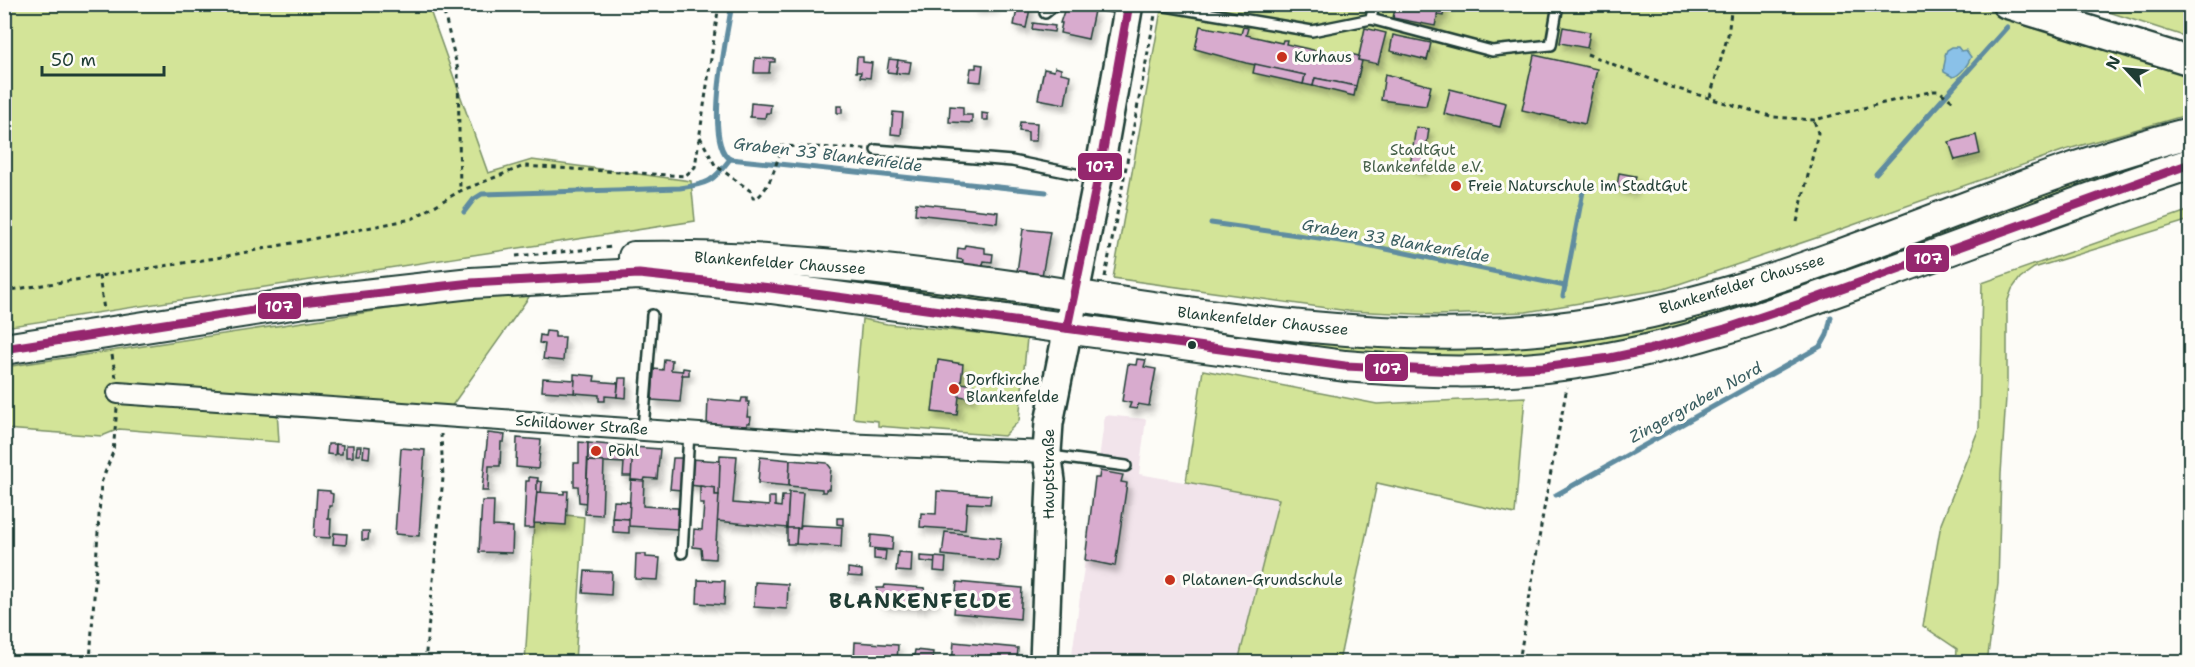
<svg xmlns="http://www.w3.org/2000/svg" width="2195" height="667" font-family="'Shantell Sans',sans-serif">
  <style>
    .built { fill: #f2e4eb }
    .green { fill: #d3e498; stroke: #799066; stroke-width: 1.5 }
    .water { fill: #8ac1e8; stroke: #5f8ca0; stroke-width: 1.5 }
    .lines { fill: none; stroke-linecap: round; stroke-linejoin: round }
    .stream { stroke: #5f8ca0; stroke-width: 5 }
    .building { fill: #d8abce; stroke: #1f3d34; stroke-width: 1.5; filter: url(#shadow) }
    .lane-casing { stroke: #1f3d34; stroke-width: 14 }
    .street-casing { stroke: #1f3d34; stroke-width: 24 }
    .secondary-casing { stroke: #1f3d34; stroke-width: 32 }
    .primary-casing { stroke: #1f3d34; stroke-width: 34 }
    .path { stroke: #1f3d34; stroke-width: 3; stroke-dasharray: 4.5 4.5; stroke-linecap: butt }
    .lane { stroke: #fdfcf7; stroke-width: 9 }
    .street { stroke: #fdfcf7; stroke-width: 20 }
    .secondary { stroke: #fdfcf7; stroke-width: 27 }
    .primary { stroke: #fdfcf7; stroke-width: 30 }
    .bus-1-casing { stroke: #fdfcf7; stroke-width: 14 }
    .bus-1 { stroke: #95276e; stroke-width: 9 }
    .poi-dot { fill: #c8321e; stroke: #fdfcf7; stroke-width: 2 }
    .bus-dot { fill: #1f3d34; stroke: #fdfcf7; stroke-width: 2 }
    .labels { text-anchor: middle; stroke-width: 6; stroke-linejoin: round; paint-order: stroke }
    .poi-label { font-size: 15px; fill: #1f3d34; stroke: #fdfcf7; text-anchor: start }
    .park-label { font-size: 15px; fill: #435e48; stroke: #fdfcf7 }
    .street-label { font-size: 15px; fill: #1f3d34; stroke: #fdfcf7 }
    .water-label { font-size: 16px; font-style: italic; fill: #3a5e61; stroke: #fdfcf7 }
    .district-label { font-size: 21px; font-weight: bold; letter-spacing: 1.5px; fill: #1f3d34; stroke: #fdfcf7 }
    .line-badge { stroke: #fdfcf7; stroke-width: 2 }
    .badge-label { font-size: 16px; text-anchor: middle; font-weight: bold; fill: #fff }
  </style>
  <defs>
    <filter id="shadow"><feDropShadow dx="3.5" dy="6" stdDeviation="3" flood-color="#0004"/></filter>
  </defs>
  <rect width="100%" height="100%" fill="#fdfcf7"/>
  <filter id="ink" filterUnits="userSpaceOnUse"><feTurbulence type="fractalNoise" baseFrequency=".0167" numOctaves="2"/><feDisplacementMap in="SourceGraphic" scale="12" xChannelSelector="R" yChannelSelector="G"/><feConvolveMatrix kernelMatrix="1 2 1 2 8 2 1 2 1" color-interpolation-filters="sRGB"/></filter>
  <g filter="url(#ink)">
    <path class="built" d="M1105,415L1146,419L1139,474L1279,499L1238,662H1071Z"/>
    <g class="green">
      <path d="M4,5H428L488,173L532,160L691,181L695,221L5,327Z"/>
      <path d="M1162,5H1972L2190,69V114L2065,150L1819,237L1664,289L1526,312L1437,315L1348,311L1113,278Z"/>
      <path d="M2087,5H2190V38Z"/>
      <path d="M2190,142V155L1827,286L1607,350L1422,363L1109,322L1111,316L1514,342Z"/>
      <path d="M2190,210V220L2034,268L2020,278L2012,289L2007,303V382L2001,474L1998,584L1987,662H1956L1957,649L1923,626L1941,524L1979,428L1982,283Z"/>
      <path d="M706,265L1036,300L1035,308Z"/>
      <path d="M531,294L451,407L276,393L279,442L119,429L102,436L5,429V367L441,301Z"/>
      <path d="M862,319L887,324L1027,338L1019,421L1004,436L878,426V421L853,418Z"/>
      <path d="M1203,370L1377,404L1525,397L1515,514L1377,483L1339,662H1238L1279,499L1186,482Z"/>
      <path d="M566,515L584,517L575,662H525L534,523Z"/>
    </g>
    <path class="water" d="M1952,47H1958L1961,51L1966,50L1971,57C1968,64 1961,75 1953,77L1944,72C1942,66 1947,61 1945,55L1947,50Z"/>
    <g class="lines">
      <g class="stream">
        <path d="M732,4C727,35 703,142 730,159L1046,192"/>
        <path d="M1876,174L2007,27"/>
        <path d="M464,212L474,199L482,194L680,188C708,184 713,182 730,159"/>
        <path d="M1211,223L1362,244L1565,286L1563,296"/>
        <path d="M1565,286L1584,186"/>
        <path d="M1556,495L1821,346L1827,335L1831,317"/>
      </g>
    </g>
    <g class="building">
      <path d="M975,4H994V6L975,7Z"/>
      <path d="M1018,4H1031L1026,28L1014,25Z"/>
      <path d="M1396,4H1440L1435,26L1393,18Z"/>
      <path d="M1440,4H1445L1443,16L1437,15Z"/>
      <path d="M1066,5L1094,11L1088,39L1060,33L1062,23H1060Z"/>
      <path d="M1033,23L1055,26L1054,32L1032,29Z"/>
      <path d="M1200,26L1241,34L1243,27L1248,28L1246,35L1282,43L1283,40H1287L1286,44L1345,57L1346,53L1359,56L1358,60L1362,61L1356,86L1315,78L1313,86L1303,84L1305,75L1246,63L1195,49Z"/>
      <path d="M1563,27L1590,32L1587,48L1560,43Z"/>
      <path d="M1365,28L1386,33L1378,64L1358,60Z"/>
      <path d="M1393,35L1431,43L1427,60L1390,51Z"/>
      <path d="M1534,55L1597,69L1585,124L1522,110Z"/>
      <path d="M857,57H863V62L872,63L870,78L860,77L861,72H856Z"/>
      <path d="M755,58L775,59V62H770L769,73H754Z"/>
      <path d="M889,59L898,60L896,73L887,72Z"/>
      <path d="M898,60L911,62L909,74L896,73Z"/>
      <path d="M976,64L983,65L981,82L969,81L971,68H976Z"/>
      <path d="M1255,64L1305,75L1303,84L1253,73Z"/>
      <path d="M1055,67L1061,69V73L1070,75L1065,104L1038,99L1044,69L1054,71Z"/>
      <path d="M1385,74L1431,86L1426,106L1381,100Z"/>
      <path d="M1315,78L1356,86L1354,96L1313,86Z"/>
      <path d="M1450,89L1506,103L1500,127L1444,114Z"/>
      <path d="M751,103L771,105L770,113H766L765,118L750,117Z"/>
      <rect x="837" y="106" width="5" height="7"/>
      <path d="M950,106L963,107V115H972V123L949,122Z"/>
      <path d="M893,112L903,113L901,135L891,134Z"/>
      <path d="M982,113L988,114V120H982Z"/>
      <path d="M1020,122L1037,123L1036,141H1028V132L1019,131Z"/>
      <path d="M1416,127L1429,129L1423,169L1410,166Z"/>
      <path d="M1976,135L1980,154L1955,160L1949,142Z"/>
      <path d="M1619,173L1636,176L1633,190L1617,187Z"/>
      <path d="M916,203L998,212L997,223L915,214Z"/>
      <path d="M1023,229L1050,232L1042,276L1017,272Z"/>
      <path d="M965,245L985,248V253L993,254L992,262L984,261L982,268L962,265L963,260L957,259L958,248L964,249Z"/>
      <path d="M546,331L555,332V337H565L563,361L543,359L545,344L539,343L540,335L545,336Z"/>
      <path d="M664,359L672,360L671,370L683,371L680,402L652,400L654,369L663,370Z"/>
      <path d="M1137,359L1146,360L1144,367L1156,369L1149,406L1138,404L1137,409L1129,408L1131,403L1122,401L1128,364L1136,365Z"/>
      <path d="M938,360L963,364L961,383L973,385L972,398L959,396L957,415L932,412Z"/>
      <path d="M683,368L689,369V375H682Z"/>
      <path d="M574,374L595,376L594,381L618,383L617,397L605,396V401H599V395L574,393Z"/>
      <path d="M543,378L575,380L574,393L542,391Z"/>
      <path d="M619,378H627L626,398L617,397Z"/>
      <path d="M742,398H747V402H749L747,417H751L750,423H747V426L707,424L708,399L741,402Z"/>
      <path d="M488,433L505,435L504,442H501L500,466H489L488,491H482Z"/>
      <path d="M517,438L541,440L538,469L516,467Z"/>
      <path d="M579,442L588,443L586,503L579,502L578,486H574V463H579Z"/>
      <path d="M588,443L633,447L632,476H623L624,463L588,461Z"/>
      <path d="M328,444H336L335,455L327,454Z"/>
      <path d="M336,444L343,445L342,454H336Z"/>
      <rect x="346" y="445" width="7" height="12"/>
      <path d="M357,446H361L360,455H356Z"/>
      <path d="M364,446L370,447L369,458L363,457Z"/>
      <path d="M633,447L660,449L657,479L645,478L644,481L631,480Z"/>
      <path d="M401,448L425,450L419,536L395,534Z"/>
      <path d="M720,455L737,456L733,503L769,506V497H775V506L781,507L782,496H789L787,528L717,521Z"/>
      <path d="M760,457L790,460L789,486L758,483Z"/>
      <path d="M673,458H683L681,490L670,489Z"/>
      <path d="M691,459L720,461L719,495H715V488L689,485Z"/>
      <path d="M790,460L827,463L831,468L829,489H826V492H822V489L789,486Z"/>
      <path d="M588,461L604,462L602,515L585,514Z"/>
      <path d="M1100,471L1123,475L1121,482L1127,483L1115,566L1085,560L1095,478H1099Z"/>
      <path d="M529,477L538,478L534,528H524L526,481H529Z"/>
      <path d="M631,480L644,481L643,506L678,508L677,529L628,526Z"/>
      <path d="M537,481L542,482L541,493L537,492Z"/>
      <path d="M700,486L715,488V495H719L715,559L702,558L701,548L693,547L694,529L702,530L704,504H700Z"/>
      <path d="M317,490L330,491V493L333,494L332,506H329L328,519H331L330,538L314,537Z"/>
      <path d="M564,491H568L566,525L534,523L537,492L564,494Z"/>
      <path d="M937,491L991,495L990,504L967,503L965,530L920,527L921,513L936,514Z"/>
      <path d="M789,492L803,493L800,529L787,528Z"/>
      <path d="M482,501H494L493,526L513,527L512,553L479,552Z"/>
      <path d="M614,501L630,502L629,519L612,518Z"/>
      <path d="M613,518L629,519V533L613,532Z"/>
      <path d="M837,518H843V525L837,524Z"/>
      <path d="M801,525L842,527L841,547L796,544L797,528L800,529Z"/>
      <path d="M787,528H797L796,544H787Z"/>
      <path d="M362,531H369L368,540H362Z"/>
      <path d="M945,532L1001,538L998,561L942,555Z"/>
      <path d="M334,533L347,534L346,545L333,544Z"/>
      <path d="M871,535L893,537L892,550L870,548Z"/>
      <path d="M874,550L886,551L885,560L874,559Z"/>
      <path d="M898,552L912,553L911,572L896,571Z"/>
      <path d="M636,554H646V557L660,558L658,580L635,579Z"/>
      <path d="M920,556L935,557V563L920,561Z"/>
      <path d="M935,557L946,558L945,572L934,571Z"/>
      <path d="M848,568L862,570V577L848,576Z"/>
      <path d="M585,571L612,572L611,595L583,593Z"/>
      <path d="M698,580L725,581L724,605L697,603Z"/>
      <path d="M755,582L788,584L787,609L754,607Z"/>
      <path d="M957,582L1022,588L1020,619L954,613Z"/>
      <path d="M885,585L925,588L924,593H935V602L924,601V606L883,603L884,599H877V588H884Z"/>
      <path d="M855,642L898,645L897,662H854Z"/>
      <path d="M954,642L1018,648L1017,662H952Z"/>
      <path d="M915,650L933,652L932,662H913Z"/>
    </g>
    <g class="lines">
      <defs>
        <g id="lane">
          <path d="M1098,4L1125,9"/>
          <path d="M1154,4L1312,31L1371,19L1492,51L1551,45L1558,4"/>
          <path d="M1045,13L1056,4"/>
          <path d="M1371,19L1374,4"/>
          <path d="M876,150L1012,161L1095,178"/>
          <path d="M643,429L652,315"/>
          <path d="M1051,456L1126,466"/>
          <path d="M682,553L689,433"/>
        </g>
        <path id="street" d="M118,393L841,444L1047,452"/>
        <g id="secondary">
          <path d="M2006,4L2190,61"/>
          <path d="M1044,662L1051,481L1047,452L1049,423L1098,178L1129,4"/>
        </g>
        <g id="primary">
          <path d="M634,257C781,254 927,273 1072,295C1222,318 1373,342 1525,331C1759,315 1966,189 2190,133"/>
          <path d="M4,349L311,301L471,283L639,274L771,288L1345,366C1420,372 1495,375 1571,364C1675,350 1776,313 1875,277C1980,239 2084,199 2190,164"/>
        </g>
      </defs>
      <use href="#lane" class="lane-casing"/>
      <use href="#street" class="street-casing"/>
      <use href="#secondary" class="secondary-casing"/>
      <use href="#primary" class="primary-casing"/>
      <g class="path">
        <path d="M442,4L458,70L460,191"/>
        <path d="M1587,54L1668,86L1774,117L1814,120L1933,91H1939L1955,103"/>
        <path d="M1710,97L1728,35L1732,4"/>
        <path d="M700,137L715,165L752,192L753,198H757C771,186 776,164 782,146L866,149"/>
        <path d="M1797,222L1818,133L1814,120"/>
        <path d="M516,256L614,247"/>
        <path d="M99,276L104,310"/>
        <path d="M1105,277L1155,15"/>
        <path d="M4,291L222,257L412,219L460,191L524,166L685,176L695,167L719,4"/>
        <path d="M112,355L116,378"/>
        <path d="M976,390L1035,395"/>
        <path d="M90,662L101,483L113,452L117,408"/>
        <path d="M425,662L443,478L441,434"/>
        <path d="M1519,662L1543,514L1567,387"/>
      </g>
      <use href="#lane" class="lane"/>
      <use href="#street" class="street"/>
      <use href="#secondary" class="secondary"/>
      <use href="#primary" class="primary"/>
      <defs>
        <g id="bus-1">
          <path d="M1067,328L1098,178L1129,4"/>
          <path d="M4,349L311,301L471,283L639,274L771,288L1345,366L1458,371L1543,367L1610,358L1648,350L1725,329L1800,304L2190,164"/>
        </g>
      </defs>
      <use href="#bus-1" class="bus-1-casing"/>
      <use href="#bus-1" class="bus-1"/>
    </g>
  </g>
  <g class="poi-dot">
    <circle cx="1282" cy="57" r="6"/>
    <circle cx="1456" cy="186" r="6"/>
    <circle cx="954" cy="389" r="6"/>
    <circle cx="596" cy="451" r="6"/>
    <circle cx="1170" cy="580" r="6"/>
  </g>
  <circle class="bus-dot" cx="1192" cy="345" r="5"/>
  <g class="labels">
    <g class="poi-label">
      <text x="1294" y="62">Kurhaus</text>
      <text x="1468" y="191">Freie Naturschule im StadtGut</text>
      <text x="966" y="385">Dorfkirche<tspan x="966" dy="17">Blankenfelde</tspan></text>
      <text x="608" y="456">Pohl</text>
      <text x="1182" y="585">Platanen-Grundschule</text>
    </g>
    <g class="park-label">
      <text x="1423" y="155">StadtGut<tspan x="1423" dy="17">Blankenfelde e.V.</tspan></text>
    </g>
    <g class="street-label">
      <text transform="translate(780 263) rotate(4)" y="5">Blankenfelder Chaussee</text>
      <text transform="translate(1742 284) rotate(-17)" y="5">Blankenfelder Chaussee</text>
      <text transform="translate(1263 321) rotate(6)" y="5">Blankenfelder Chaussee</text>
      <text transform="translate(582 425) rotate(4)" y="5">Schildower Straße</text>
      <text transform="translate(1049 474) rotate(-90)" y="5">Hauptstraße</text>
    </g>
    <g class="water-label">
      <text transform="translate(828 154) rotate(7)" y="6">Graben 33 Blankenfelde</text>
      <text transform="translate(1396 240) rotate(10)" y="6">Graben 33 Blankenfelde</text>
      <text transform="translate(1695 402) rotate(-29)" y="6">Zingergraben Nord</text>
    </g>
    <g class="district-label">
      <text x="921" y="608">BLANKENFELDE</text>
    </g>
  </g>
  <g class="line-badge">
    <rect x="1077" y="152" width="46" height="29" rx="6" fill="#95276e"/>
    <rect x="1905" y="244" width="45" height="29" rx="6" fill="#95276e"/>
    <rect x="257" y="292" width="45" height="28" rx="6" fill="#95276e"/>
    <rect x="1364" y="353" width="45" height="29" rx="6" fill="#95276e"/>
  </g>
  <g class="badge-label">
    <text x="1100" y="172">107</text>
    <text x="1928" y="264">107</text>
    <text x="279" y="312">107</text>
    <text x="1387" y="374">107</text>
  </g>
  <rect width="2195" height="667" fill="none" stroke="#fdfcf7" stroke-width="24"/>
  <rect x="12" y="12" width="2171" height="643" fill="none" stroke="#1f3d34" stroke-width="2" filter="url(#ink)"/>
  <g transform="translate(2126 69) rotate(296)" stroke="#fdfcf7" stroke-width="4.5" paint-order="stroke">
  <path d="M0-4.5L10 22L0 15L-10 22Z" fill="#1f3d34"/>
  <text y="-9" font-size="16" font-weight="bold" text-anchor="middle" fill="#1f3d34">N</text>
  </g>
  <path d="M42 66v9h122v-9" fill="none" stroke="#1f3d34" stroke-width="3"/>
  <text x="51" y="66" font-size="18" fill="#1f3d34" stroke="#fdfcf7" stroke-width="4.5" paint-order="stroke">50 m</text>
</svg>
